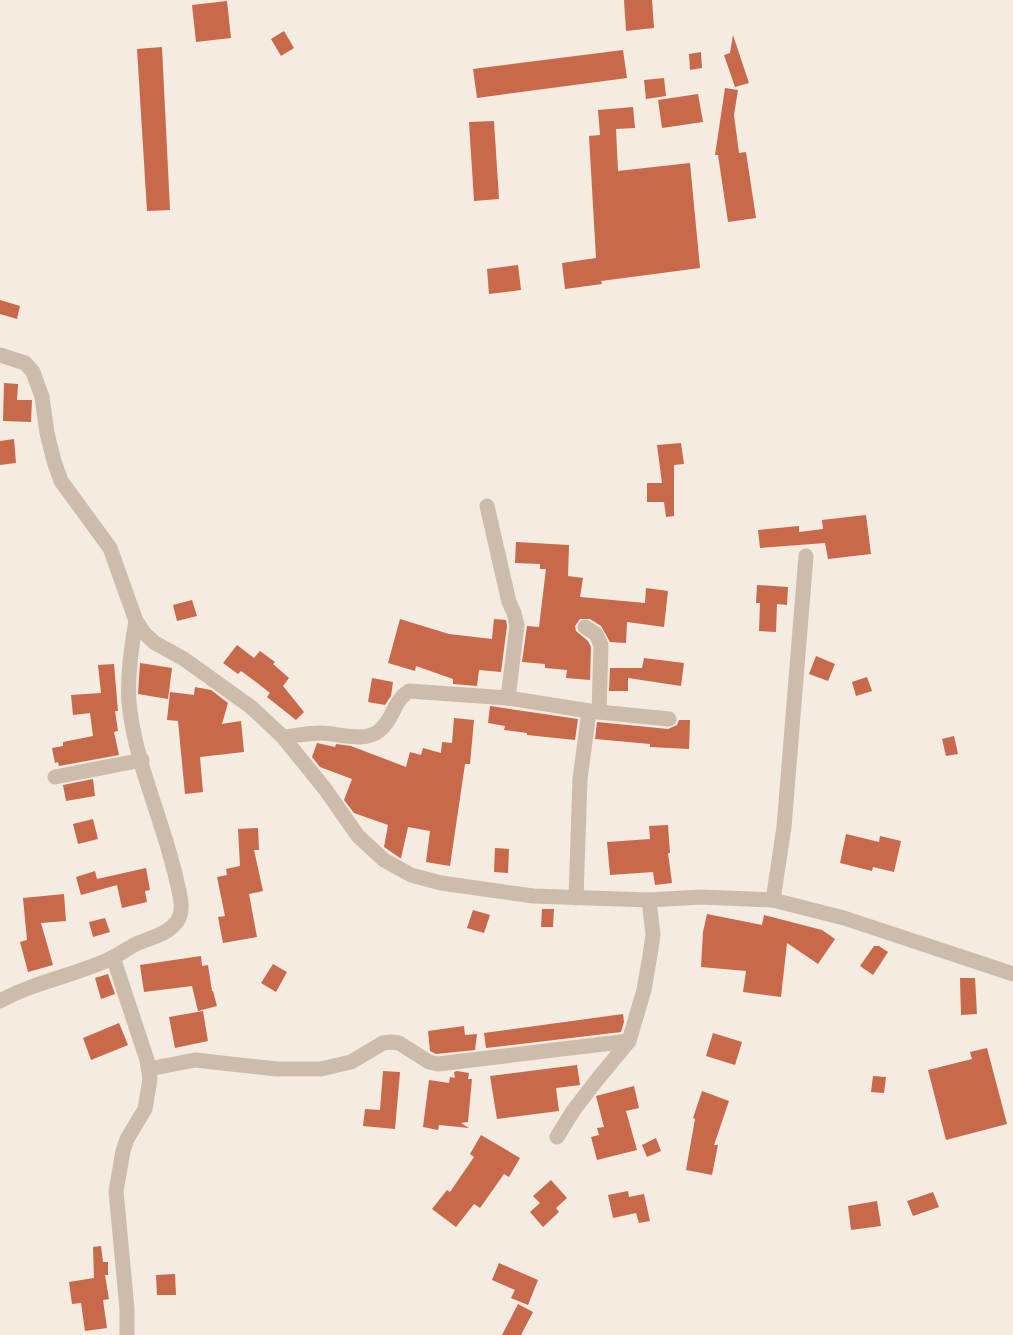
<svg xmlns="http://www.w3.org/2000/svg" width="1013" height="1335" font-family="'Open Sans',sans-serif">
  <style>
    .building { fill: #c8694b }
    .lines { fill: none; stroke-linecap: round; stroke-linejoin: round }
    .minor { stroke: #cdbbac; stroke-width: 15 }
  </style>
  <rect width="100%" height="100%" fill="#f4ebe1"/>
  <g class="building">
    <path d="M624,0H652L654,28L626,31Z"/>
    <path d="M227,1L231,38L196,42L192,5Z"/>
    <path d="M284,31L294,48L281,56L271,39Z"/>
    <path d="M733,35L749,83L735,87L724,55L730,53Z"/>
    <path d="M162,47L170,210L147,211L137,49Z"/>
    <path d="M623,50L627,78L477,98L473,69Z"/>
    <path d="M701,52L702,68L690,70L689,54Z"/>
    <path d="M664,78L666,96L646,99L644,80Z"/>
    <path d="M725,88L738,90L734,115L739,153L746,152L756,218L728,222L718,155H715Z"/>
    <path d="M698,94L703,122L662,128L658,100Z"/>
    <path d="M633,107L635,128L616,129L618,171L690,163L700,268L601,281L602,284L565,289L562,263L596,258L589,136L600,135L598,110Z"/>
    <path d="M494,121L499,199L474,201L469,122Z"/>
    <path d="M518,265L521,290L489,294L487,269Z"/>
    <path d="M0,300L20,306L17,319L0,314Z"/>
    <path d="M4,383L18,384L17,400H32L31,422L3,421Z"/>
    <path d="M14,439L16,463L0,465V441Z"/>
    <path d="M681,443L684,464L674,465V516L666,517L664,502H647V483H662L657,445Z"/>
    <path d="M866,515L871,554L828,559L825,543L760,548L758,530L799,526V532L823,529L822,520Z"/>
    <path d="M516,542L569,545L568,576L583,578L580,597L645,603L646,588L668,591L664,627L627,622L626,643L610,642L601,626L590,619H580L575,626L576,631L588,641L591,647L590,680L566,678L567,670L545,668V664L522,662L527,626L539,627L546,569H540V564L515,563Z"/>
    <path d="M757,585L788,587L787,605L777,604L776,632L759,631L760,603H756Z"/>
    <path d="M192,600L197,616L177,621L173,605Z"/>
    <path d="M400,619L449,634L492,639L494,619L506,620L507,626L501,672L479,670L477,686L453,684V679L416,666L415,671L388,663Z"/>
    <path d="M237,645L254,658L260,651L275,662L273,664L289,678L283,686L304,712L296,720L267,697L270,693L256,682L241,671L238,674L223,663Z"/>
    <path d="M816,656L835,664L828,681L809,674Z"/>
    <path d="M644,658L684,663L681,686L628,678V691H609L610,668H642Z"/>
    <path d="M140,663L172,668L168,699L138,694Z"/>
    <path d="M114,664L118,711H115L118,731L114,732L119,755L59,766L58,762L55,763L52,748L63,746V742L93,736L90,713L73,715L71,695L101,693L98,665Z"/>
    <path d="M867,677L872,691L856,696L852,682Z"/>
    <path d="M372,678L393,682L391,696L385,705L368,702Z"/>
    <path d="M195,687L211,690L228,703L222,724L241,721L244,752L200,757L203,792L185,794L178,721L167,720L170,692L194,695Z"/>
    <path d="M490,706L578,719L575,740L527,735V733L504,730L505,726L488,723Z"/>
    <path d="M454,718L474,720L470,764H465L450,866L426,862L430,831L408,827L401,858H400L384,847L388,825L354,813L344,800L352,779L320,767L312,757L317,743L335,747L336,744L351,746L406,767L410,752L421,755L423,748L441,753L442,742L452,743Z"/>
    <path d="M679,720H690L689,749L650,747V744L595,739L597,722L668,729L677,725Z"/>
    <path d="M954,736L958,754L946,756L942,739Z"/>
    <path d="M93,779L95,796L66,801L63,785Z"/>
    <path d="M93,819L98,839L78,844L73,824Z"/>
    <path d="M668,825L670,853H668L672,883L655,885L653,872L610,875L607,842L650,839L649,826Z"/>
    <path d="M258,828L259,850H254L263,891L249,894L257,937L223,943L218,917L225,916L217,877L227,875L226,869L240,866L238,829Z"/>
    <path d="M846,834L879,842L880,836L901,841L894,872L873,867L872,871L840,863Z"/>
    <path d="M495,848L509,849L508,873L494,872Z"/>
    <path d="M146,868L150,890L145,891L147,902L122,908L117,885L81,895L76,877L95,871L97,879Z"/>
    <path d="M64,894L66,921L41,923L53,965L28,972L20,942L27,940L23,898Z"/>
    <path d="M542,909H554L553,927H541Z"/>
    <path d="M473,910L490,915L484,933L467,928Z"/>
    <path d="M707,914L762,925L764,915L822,930L835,939L818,964L787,943L781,997L743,992L746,971L701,967L703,932Z"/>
    <path d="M105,918L110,932L93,937L89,922Z"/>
    <path d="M874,946H879L888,952L873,975L860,966Z"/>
    <path d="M201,956L202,966L208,965L212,991H213L217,1006L198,1011L192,986L144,992L140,965Z"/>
    <path d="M273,964L287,972L276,992L261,983Z"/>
    <path d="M108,974L115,994L101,999L95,978Z"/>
    <path d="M960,978H975L977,1014L961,1015Z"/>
    <path d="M203,1011L208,1041L175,1048L169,1017Z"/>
    <path d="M623,1014L624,1022L621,1032L486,1048L484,1033Z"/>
    <path d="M119,1023L128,1045L91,1060L83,1038Z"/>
    <path d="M464,1026L465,1035L477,1034L475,1050L436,1054L430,1051L428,1031Z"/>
    <path d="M713,1033L742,1042L735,1065L706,1056Z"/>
    <path d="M987,1048L1007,1124L946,1140L928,1070L972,1059L970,1052Z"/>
    <path d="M577,1065L580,1085L556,1088L559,1111L497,1119L490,1076Z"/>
    <path d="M383,1071L400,1072L395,1129L363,1126L365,1109L380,1110Z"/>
    <path d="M457,1071L469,1073L468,1079H472L468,1122L461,1123L469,1128L439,1125L438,1130L423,1127L429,1080L449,1083L450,1077L455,1078L454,1072Z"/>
    <path d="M873,1076L886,1077L884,1093L871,1092Z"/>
    <path d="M634,1086L639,1108L626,1111L637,1150L597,1160L591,1137L599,1135L597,1128L604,1127L596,1096Z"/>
    <path d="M702,1091L729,1101L714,1145H718L712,1175L686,1170L695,1119L693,1118Z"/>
    <path d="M481,1135L520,1158L509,1177L504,1174L480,1208L474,1204L456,1227L432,1209L447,1190L450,1192L474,1157L470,1154Z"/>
    <path d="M656,1138L661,1151L647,1157L642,1145Z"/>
    <path d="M551,1180L567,1198L556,1208L559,1212L543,1227L530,1212L540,1203L533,1196Z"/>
    <path d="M628,1191L629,1197L644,1194L650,1221L639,1223L636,1213L613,1218L608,1195Z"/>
    <path d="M933,1192L939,1207L913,1216L907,1201Z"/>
    <path d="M877,1201L881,1226L851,1230L848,1206Z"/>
    <path d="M101,1246L103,1262H108V1275H105L109,1299L103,1300L107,1328L85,1331L81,1303L72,1304L69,1282L94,1278L93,1247Z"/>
    <path d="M499,1263L538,1280L528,1305L511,1298L515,1290L492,1280Z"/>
    <path d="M175,1274L176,1295H157L156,1275Z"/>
    <path d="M518,1304L533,1312L521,1335H502Z"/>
  </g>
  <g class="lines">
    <g class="minor">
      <path d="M0,355L25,363L33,372L42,397L47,433L54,461L61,481L110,548L136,621L144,633L155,643L184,659L251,707L283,737L325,789L358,836L384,860L411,875L441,883L533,896L649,900L701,897L773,900L844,918L1013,974"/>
      <path d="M487,506L509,602L514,613L517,625L508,698"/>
      <path d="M585,627L596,634L601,645L599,712"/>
      <path d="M283,737C295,736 308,733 320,733C338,733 364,743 379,731C394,719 393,701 409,691L508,698L589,711L669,719"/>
      <path d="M55,777L142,760"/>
      <path d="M576,898L580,779L589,711"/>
      <path d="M773,900L784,827L806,556"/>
      <path d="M113,957L147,1060L150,1079L145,1109L127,1139L123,1151L116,1191L127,1309V1335"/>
      <path d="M0,1001C36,981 78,975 114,957C121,953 127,949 134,945C146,939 164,936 174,925C187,913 179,893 176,878C163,820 135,763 129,703C127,675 131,648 136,621"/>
      <path d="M149,1069L195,1060L277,1069H321L351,1062L383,1043L391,1042L399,1043L429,1062L438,1064L629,1041"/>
      <path d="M557,1137L573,1111L596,1081L629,1041L644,990L650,955L653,935L649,900"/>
    </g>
  </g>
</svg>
